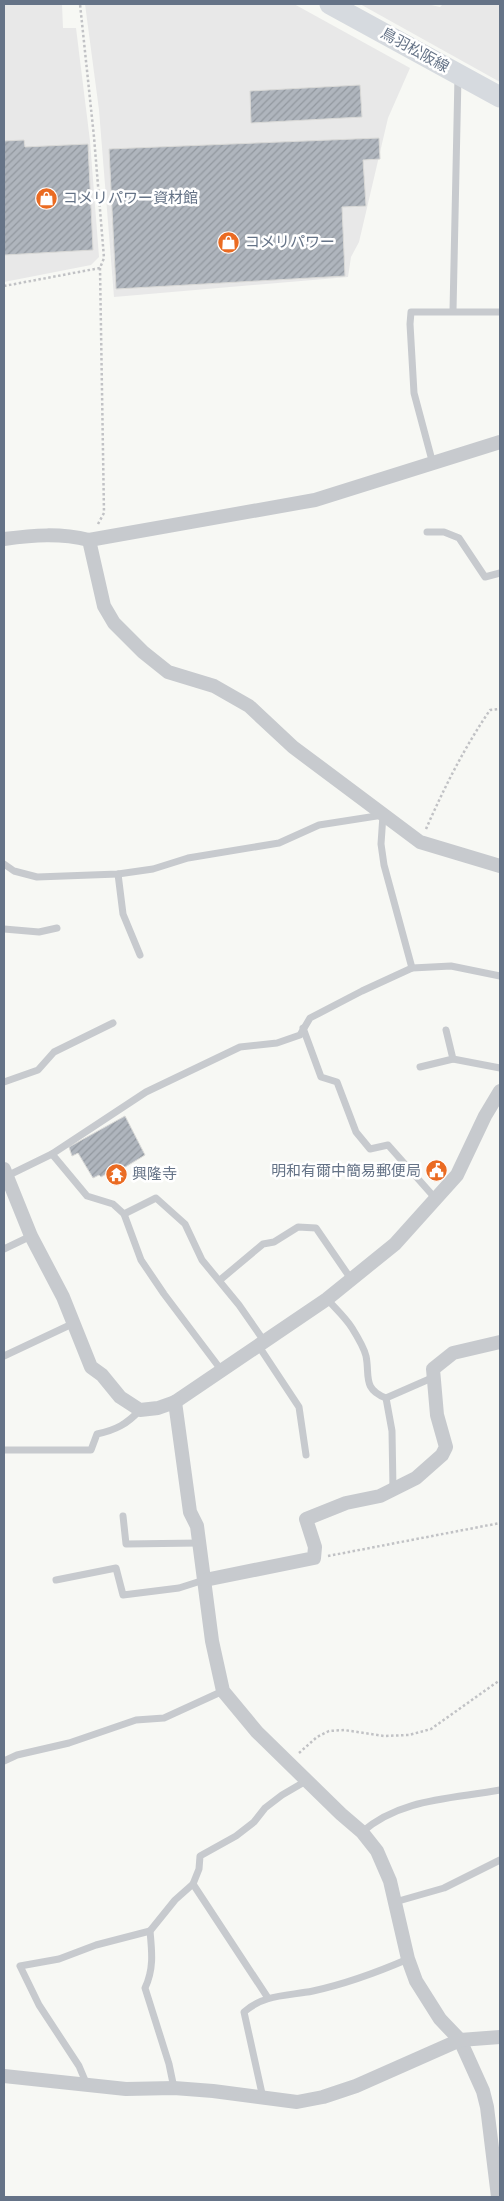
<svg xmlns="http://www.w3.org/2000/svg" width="504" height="2201" font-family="Signika,'Noto Sans JP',sans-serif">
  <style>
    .built { fill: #e8e8e8 }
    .building { fill: url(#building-hatch); stroke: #d9d9d7 }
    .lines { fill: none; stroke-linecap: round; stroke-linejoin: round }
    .path { stroke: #c1c2c5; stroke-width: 2.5; stroke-dasharray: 2.5 2.5; stroke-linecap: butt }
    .lane { stroke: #c7cace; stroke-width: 7 }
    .street { stroke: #c7cace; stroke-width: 14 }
    .primary { stroke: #d6dadf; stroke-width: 21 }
    .labels { text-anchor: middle; stroke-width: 5; stroke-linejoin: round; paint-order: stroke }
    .street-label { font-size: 15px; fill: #657387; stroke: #fff }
    .poi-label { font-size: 15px; fill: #657387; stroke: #fff; text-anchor: start }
  </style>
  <defs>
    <pattern id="building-hatch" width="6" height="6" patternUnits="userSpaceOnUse" patternTransform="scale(1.25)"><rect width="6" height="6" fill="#afb5bd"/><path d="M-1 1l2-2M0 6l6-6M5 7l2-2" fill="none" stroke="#92989f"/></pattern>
  </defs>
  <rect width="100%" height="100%" fill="#f7f8f4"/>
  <g class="built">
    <path d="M4,4H62L63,28H76L90,141L99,257L91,265L4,282Z"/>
    <path d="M85,4H294L410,68L388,118L359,242L351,257L348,277L114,297L99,110Z"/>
    <path d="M360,4H427L440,7L443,4H500V82Z"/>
  </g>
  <g class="building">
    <path d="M360,85L362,117L251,123L250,91Z"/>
    <path d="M379,138L380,159L363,160L366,206L342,207L345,276L116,289L109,149Z"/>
    <path d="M24,140L25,147L88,144L93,250L4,255V141Z"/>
    <path d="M125,1116L145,1155L122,1169L120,1166L101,1177L99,1175L93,1178L78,1153L72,1156L69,1147Z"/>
  </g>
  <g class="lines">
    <g class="path">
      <path d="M4,286L100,268L104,258L94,137L80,4"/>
      <path d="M98,524L104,513L100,268"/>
      <path d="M426,829C444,788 464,748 490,710L500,709"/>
      <path d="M328,1556L500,1523"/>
      <path d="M299,1753L317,1737L329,1731L344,1730L384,1736L409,1735L431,1729L500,1680"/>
    </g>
    <g class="lane">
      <path d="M453,311L458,76"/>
      <path d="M433,464L414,393L410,324L411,312H500"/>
      <path d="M427,532H444L459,538L485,577L500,573"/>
      <path d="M4,864L14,871L37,877L118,874L153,869L188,858L279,843L319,825L383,815L381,844L384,865L412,968"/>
      <path d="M118,874L123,914L140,955"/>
      <path d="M4,929L39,932L57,928"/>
      <path d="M303,1028L321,1077L337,1082L356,1132L370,1149L388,1145L435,1198"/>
      <path d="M446,1030L453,1059L500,1068"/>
      <path d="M420,1067L453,1059"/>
      <path d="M4,1082L38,1070L54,1052L113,1023"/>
      <path d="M52,1154L87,1196L113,1204L124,1214L141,1260L164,1294L222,1371"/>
      <path d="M7,1176L52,1154L146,1092L240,1047L277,1043L300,1035L310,1018L362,991L412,968L451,966L500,976"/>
      <path d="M124,1214L156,1198L185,1224L202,1260L239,1305L264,1341"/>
      <path d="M4,1249L31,1236"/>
      <path d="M220,1280L263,1244L274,1242L298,1227L316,1228L351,1279"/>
      <path d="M327,1299C335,1308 346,1318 352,1328C357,1336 364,1348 366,1356C370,1375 362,1389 386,1398L434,1377"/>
      <path d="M258,1345L299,1407L306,1455"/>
      <path d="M4,1356L72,1324"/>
      <path d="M386,1398L392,1431L393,1489"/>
      <path d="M4,1450H91L97,1434C116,1430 127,1424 140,1410"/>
      <path d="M123,1516L126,1544L199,1543"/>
      <path d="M56,1580L116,1568L123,1595L179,1588L204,1580"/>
      <path d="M4,1761L17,1755L69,1743L136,1720L164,1718L223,1691"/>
      <path d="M362,1832C401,1798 452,1799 500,1790"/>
      <path d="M395,1902L444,1888L500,1860"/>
      <path d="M268,1998L193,1884L199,1869L200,1856L236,1836L254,1822L265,1808L282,1795L306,1781"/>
      <path d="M87,2085L79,2066L39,2005L20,1966L59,1959L96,1945L150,1931"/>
      <path d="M174,2088L169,2064L145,1988C154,1969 152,1952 150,1931L175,1900L193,1884"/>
      <path d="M263,2098L244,2012C264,1994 288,1996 313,1991C345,1984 378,1972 408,1959"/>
    </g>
    <g class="street">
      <path d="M4,539C34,535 60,533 89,540L315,500L500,442"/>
      <path d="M89,540L104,606L114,623L143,652L168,672L214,686L249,706L293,747L420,842L500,866"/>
      <path d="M4,1169L31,1236L63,1297L91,1367L102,1375L120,1397L140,1410L158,1408L175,1402L327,1299L395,1244L457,1175L485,1116L500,1091"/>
      <path d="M175,1402L190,1512L197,1526L212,1641L223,1691L257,1732L341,1814L362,1832L377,1851L390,1881L408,1959L416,1981L440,2019L460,2040L483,2091L487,2107L498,2197"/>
      <path d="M205,1580L314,1558L315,1547L306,1519L346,1503L380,1496L416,1478L442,1455L446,1447L437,1415L433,1369L453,1353L500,1342"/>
      <path d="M4,2076L126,2089L174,2088L213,2091L297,2102L323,2097L356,2086L460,2040L500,2037"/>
    </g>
    <path class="primary" d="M330,4L500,97"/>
  </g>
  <defs>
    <symbol id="shop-disc" viewBox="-11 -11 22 22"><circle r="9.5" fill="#ea6b22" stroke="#fff"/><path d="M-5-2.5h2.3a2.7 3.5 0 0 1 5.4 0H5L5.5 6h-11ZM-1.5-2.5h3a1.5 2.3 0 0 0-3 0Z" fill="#fff"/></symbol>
    <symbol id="civic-disc" viewBox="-11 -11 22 22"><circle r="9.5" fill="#ea6b22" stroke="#fff"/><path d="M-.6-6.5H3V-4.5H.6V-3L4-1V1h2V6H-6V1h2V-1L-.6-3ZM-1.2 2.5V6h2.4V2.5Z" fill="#fff"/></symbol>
    <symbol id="temple-disc" viewBox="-11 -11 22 22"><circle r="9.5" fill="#ea6b22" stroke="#fff"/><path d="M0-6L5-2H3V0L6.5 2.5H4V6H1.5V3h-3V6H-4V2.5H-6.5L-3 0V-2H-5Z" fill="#fff"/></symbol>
  </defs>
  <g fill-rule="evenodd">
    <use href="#shop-disc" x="34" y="186" width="25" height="25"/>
    <use href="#shop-disc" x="216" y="230" width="25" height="25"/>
    <use href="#civic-disc" x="424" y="1158" width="25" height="25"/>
    <use href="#temple-disc" x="104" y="1162" width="25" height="25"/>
  </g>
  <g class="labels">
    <g class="street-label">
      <text transform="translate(415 50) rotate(29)" y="5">鳥羽松阪線</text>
    </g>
    <g class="poi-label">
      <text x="63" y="203">コメリパワー資材館</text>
      <text x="245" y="247">コメリパワー</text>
      <text x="421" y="1176" text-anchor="end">明和有爾中簡易郵便局</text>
      <text x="132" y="1179">興隆寺</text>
    </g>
  </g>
  <rect width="504" height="2201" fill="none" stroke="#657387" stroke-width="10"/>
</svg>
